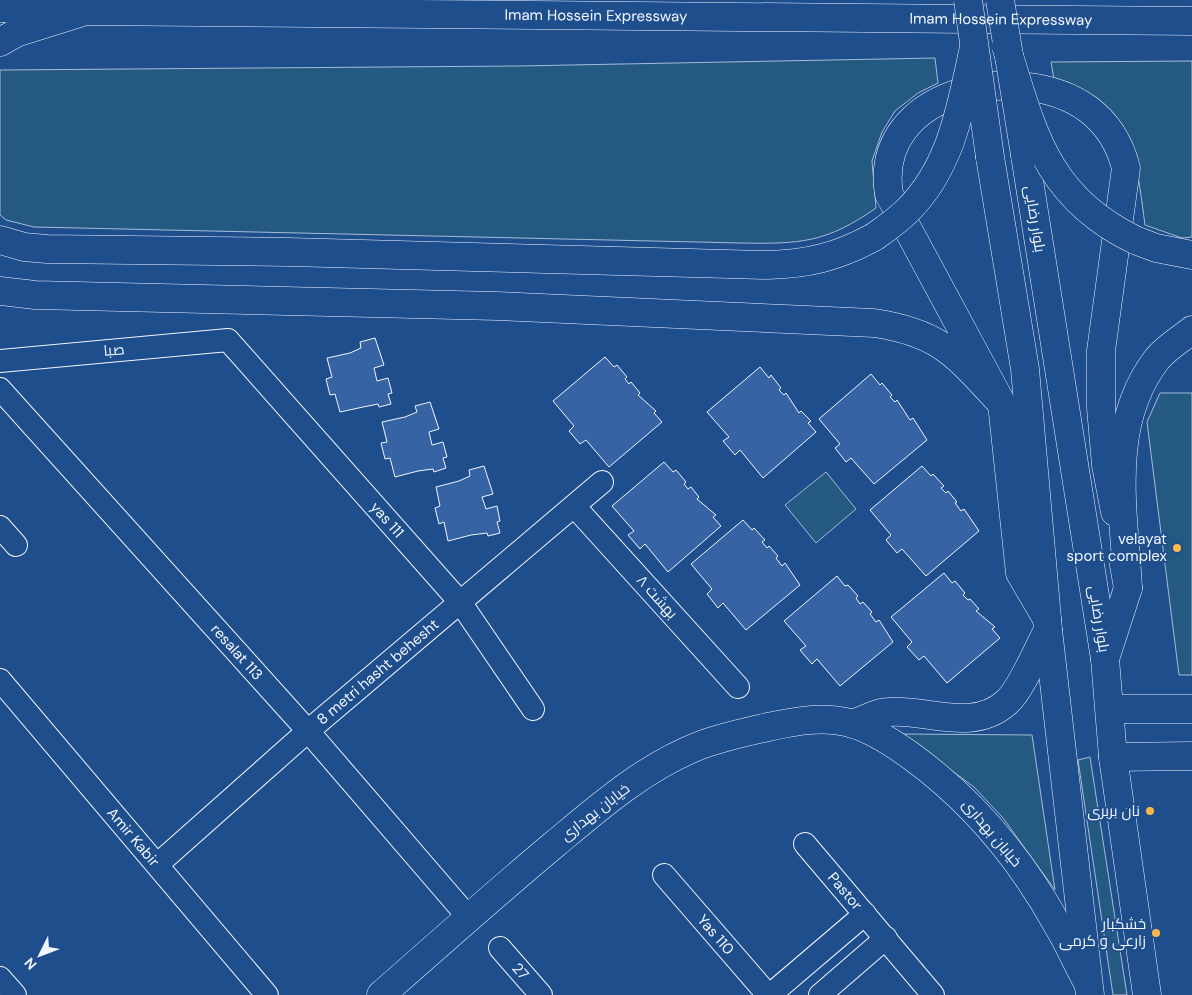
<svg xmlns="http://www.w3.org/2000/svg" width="1192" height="995" font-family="'DM Sans',Cairo,sans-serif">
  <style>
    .green { fill: #245a82; stroke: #a8bbd7 }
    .building { fill: #3563a3; stroke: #f2f6ff }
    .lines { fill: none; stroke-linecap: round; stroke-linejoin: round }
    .minor-casing { stroke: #f2f6ff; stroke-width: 24 }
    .tertiary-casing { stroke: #f2f6ff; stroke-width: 29 }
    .secondary-casing { stroke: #f2f6ff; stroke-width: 29 }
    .primary-casing { stroke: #f2f6ff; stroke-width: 29 }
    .trunk-casing { stroke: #f2f6ff; stroke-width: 29 }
    .minor { stroke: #1f4e8c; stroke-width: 22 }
    .tertiary { stroke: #1f4e8c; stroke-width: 28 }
    .secondary { stroke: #1f4e8c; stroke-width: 28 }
    .primary { stroke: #1f4e8c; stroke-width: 28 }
    .trunk { stroke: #1f4e8c; stroke-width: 28 }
    .secondary-bridge-casing { stroke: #f2f6ff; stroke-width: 29; stroke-linecap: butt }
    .primary-bridge-casing { stroke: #f2f6ff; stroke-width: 29; stroke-linecap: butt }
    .secondary-bridge { stroke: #1f4e8c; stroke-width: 28 }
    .primary-bridge { stroke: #1f4e8c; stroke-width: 28 }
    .poi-dot { fill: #ffb74d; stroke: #1f4e8c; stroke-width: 2 }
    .labels { text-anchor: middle; stroke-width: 4; stroke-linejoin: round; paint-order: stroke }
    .street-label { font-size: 15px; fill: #f2f6ff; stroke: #1f4e8c }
    .poi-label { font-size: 15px; fill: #f2f6ff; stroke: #1f4e8c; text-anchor: end }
  </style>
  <rect width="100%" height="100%" fill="#1f4e8c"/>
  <g class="green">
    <path d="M935,58L938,83L918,93L895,111L882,132L872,161L876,208C826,243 800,244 741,243L34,227L6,220L0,215V70L518,66Z"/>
    <path d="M1192,61V237L1182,238L1145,225C1138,174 1135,121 1087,92C1077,86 1064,83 1054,79L1051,62Z"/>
    <path d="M1160,393H1192V675H1179L1147,422Z"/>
    <path d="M826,472L856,509L816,543L785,505Z"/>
    <path d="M902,734L1032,735L1055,890L1003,818L974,787Z"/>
    <path d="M1090,757L1127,995H1113L1078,760Z"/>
  </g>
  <g class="building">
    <path d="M375,338L384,365L374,368L377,381L388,378L392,393L388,394L391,404L379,407L378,404L363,407L340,412L335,394L330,395L326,379L332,377L327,358L350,353L361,348L360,342Z"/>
    <path d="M605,357L614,367L617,365L627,377L625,379L629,384L631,382L640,393L638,395L656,411L654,413L662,422L609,467L586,440L580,444L569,431L574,426L553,401Z"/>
    <path d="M760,367L769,378L771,375L781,388L779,390L784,395L786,393L799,413L801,411L811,421L808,423L816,432L763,478L740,450L735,455L723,441L729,437L707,412Z"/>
    <path d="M871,374L880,385L882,383L892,395L890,397L895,402L897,400L910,420L913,418L927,440L874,484L851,458L846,462L835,448L840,444L819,419Z"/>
    <path d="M430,402L439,429L429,432L432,445L443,442L447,457L443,458L446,468L434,472L433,469L418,471L395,477L390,458L385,459L381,443L387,442L382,422L405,417L417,412L415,406Z"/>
    <path d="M664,462L673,472L676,470L686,482L684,484L688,489L691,487L699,497L697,499L716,515L713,517L721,526L668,572L645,544L640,549L628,535L634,531L612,506Z"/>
    <path d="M484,466L493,494L482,497L486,509L497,506L500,521L497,522L500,533L488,536L487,533L471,535L448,541L444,522L439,524L435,508L440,506L436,487L459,481L470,476L469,470Z"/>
    <path d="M922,466L931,476L933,474L944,486L941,488L946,493L948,491L957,502L955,503L961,511L964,509L979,531L926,576L902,549L897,553L886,540L891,535L870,510Z"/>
    <path d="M743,520L752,530L754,528L765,540L762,542L767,548L769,546L778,556L776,558L782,566L785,563L800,585L746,630L723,603L718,608L707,594L712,589L691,564Z"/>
    <path d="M944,573L952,583L955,581L965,593L963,595L968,600L970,599L979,609L976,611L995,627L992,629L1000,638L947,683L924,656L919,660L907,647L912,642L891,617Z"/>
    <path d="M837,576L845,586L848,585L858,596L856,598L860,604L863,602L872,612L870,614L876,622L879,620L893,642L840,686L817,659L812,664L800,650L806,646L784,621Z"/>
  </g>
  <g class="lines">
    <defs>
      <g id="minor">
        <path id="s1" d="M0,361L228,340L460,602L533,709"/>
        <path id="s2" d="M0,389L308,731L469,918"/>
        <path d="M575,507L738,687"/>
        <path d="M0,527L16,545"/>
        <path id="s3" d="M0,680L267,995"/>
        <path id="s4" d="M805,844L933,995"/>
        <path id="s5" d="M158,864L308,731L602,482"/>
        <path id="s6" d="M664,875L768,995"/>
        <path id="s7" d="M500,948L541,995"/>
        <path d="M0,978L15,995"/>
        <path d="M770,995L865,914"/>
        <path d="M820,995L886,938"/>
      </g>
      <g id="tertiary">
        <path d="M1110,709H1192"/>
        <path d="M853,724C864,720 877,712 889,712C928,709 973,733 1007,702C1022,688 1037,650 1048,630"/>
        <path d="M1113,757L1192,756"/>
        <path d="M381,995C439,944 497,892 556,843C600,806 646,766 701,745C722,737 746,732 768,727C796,721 822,716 850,723C872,729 893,743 911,756C973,801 1021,859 1058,926C1069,944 1077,964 1088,983"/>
      </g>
      <g id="secondary">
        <path d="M1025,155L1105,659L1113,757L1147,995"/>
        <path d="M990,157L1025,369L1048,630L1090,995"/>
        <path d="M1047,619L1020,573L1002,404L889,194C872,90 1020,59 1088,109C1108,124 1120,144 1126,168L1101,351V408L1106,465L1115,512"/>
        <path d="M1105,659L1128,588L1124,565"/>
      </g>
      <g id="primary">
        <path d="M0,42L16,33L83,12"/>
        <path d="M0,240L24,247L47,249L289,252L767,265C808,264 837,257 874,237"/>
        <path d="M1135,240L1156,248L1192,255"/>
        <path d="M0,291L35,295L497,306L874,323C942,333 957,356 1002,404"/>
        <path d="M1128,588C1124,511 1106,425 1157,359C1166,348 1181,339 1192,330"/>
      </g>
      <g id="trunk">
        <path id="s8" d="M0,8L84,11L1192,21"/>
      </g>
    </defs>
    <use href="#minor" class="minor-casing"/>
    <use href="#tertiary" class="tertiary-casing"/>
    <use href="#secondary" class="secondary-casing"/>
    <use href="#primary" class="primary-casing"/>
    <use href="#trunk" class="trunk-casing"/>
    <use href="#minor" class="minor"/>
    <use href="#tertiary" class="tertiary"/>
    <use href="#secondary" class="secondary"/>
    <use href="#primary" class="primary"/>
    <use href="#trunk" class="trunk"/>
    <defs>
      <g id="secondary-bridge">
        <path d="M968,0L990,157"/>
        <path d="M1000,0L1025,155"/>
      </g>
      <g id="primary-bridge">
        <path d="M1006,46C1033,132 1046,197 1135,240"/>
        <path d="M874,237C885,229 897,221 907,211C952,167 961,106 974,47"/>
      </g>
    </defs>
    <use href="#secondary-bridge" class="secondary-bridge-casing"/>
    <use href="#primary-bridge" class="primary-bridge-casing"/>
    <use href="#secondary-bridge" class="secondary-bridge"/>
    <use href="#primary-bridge" class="primary-bridge"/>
  </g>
  <g class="poi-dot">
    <circle cx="1177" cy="548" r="5"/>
    <circle cx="1150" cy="811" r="5"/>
    <circle cx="1156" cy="933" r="5"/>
  </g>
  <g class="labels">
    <g class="street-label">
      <text dy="5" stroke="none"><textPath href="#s8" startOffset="596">Imam Hossein Expressway</textPath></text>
      <text dy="5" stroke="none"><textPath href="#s8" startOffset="1001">Imam Hossein Expressway</textPath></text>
      <text transform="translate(1035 219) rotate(81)" y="5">بلوار رضایی</text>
      <text transform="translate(114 350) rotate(-5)" y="5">صبا</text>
      <text dy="5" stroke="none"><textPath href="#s1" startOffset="469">yas 111</textPath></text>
      <text transform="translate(657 597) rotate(48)" y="5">۸ بهشت</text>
      <text transform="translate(1099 619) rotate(81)" y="5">بلوار رضایی</text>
      <text dy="5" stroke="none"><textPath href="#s2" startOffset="354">resalat 113</textPath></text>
      <text dy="5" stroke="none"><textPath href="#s5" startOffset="292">8 metri hasht behesht</textPath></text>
      <text transform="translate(595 812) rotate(-38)" y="5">خیابان بهداری</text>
      <text transform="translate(992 833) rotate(50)" y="5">خیابان بهداری</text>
      <text dy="5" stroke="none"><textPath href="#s3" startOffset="206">Amir Kabir</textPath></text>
      <text dy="5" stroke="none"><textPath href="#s4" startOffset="62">Pastor</textPath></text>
      <text dy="5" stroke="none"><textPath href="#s6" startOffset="79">Yas 110</textPath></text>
      <text dy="5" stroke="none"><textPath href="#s7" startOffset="31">27</textPath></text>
    </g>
    <g class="poi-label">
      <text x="1167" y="544">velayat<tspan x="1167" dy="17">sport complex</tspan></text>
      <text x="1140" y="816">نان بربری</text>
      <text x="1146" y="929">خشکبار<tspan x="1146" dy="17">زارعی و کرمی</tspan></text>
    </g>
  </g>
  <g transform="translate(40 955) rotate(228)" stroke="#1f4e8c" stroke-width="4" paint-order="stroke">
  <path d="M0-4L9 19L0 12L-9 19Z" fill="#f2f6ff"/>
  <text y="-8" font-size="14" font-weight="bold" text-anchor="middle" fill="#f2f6ff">N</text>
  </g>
</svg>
